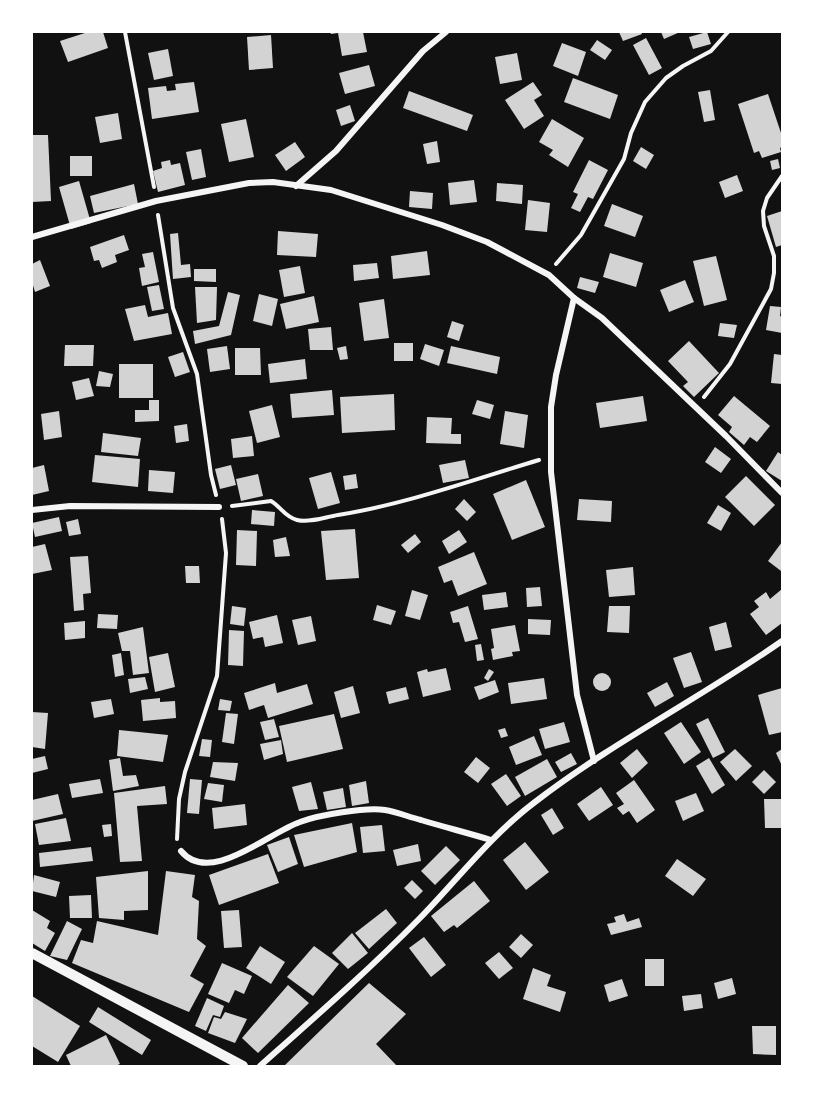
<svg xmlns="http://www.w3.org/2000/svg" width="814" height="1098" font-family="'Noto Sans',sans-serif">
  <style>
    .building { fill: #d3d3d3 }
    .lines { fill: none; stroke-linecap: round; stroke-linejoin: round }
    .path { stroke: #f5f5f5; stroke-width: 4 }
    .minor { stroke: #f5f5f5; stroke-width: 6 }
    .tertiary { stroke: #f5f5f5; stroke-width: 10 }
  </style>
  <rect width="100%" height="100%" fill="#111"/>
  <g class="building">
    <path d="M88,32H103L108,48L68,62L60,41Z"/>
    <path d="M330,32H363L367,52L342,56L338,33L331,34Z"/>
    <path d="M619,32H641L642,34L623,41Z"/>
    <path d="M661,32H680L664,39Z"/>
    <path d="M707,32L711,44L693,49L689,37Z"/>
    <path d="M271,35L273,68L249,70L247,37Z"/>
    <path d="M646,38L662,68L649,75L633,45Z"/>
    <path d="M597,40L612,50L605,60L590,50Z"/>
    <path d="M562,43L586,52L578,76L553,66Z"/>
    <path d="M168,49L173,76L154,80L148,53Z"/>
    <path d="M517,53L522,80L500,84L495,57Z"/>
    <path d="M369,65L375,86L345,94L339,73Z"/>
    <path d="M573,78L618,95L610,119L564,102Z"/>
    <path d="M194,82L199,112L152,119L148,88L166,86L167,91L176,90L175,84Z"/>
    <path d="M533,82L542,95L534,100L544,116L524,129L505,100Z"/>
    <path d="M710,90L715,120L704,122L698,92Z"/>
    <path d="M409,91L473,115L467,131L403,108Z"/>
    <path d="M768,94L782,136V147L780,148L781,152L762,158L759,151L754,153L738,104Z"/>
    <path d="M350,105L355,121L341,126L336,110Z"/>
    <path d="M118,113L122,139L100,143L95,117Z"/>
    <path d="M246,119L254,157L229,162L221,124Z"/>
    <path d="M552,119L584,138L568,167L549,155L553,150L539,142Z"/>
    <path d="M32,135H48L51,201L32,202Z"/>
    <path d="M437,141L440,162L427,164L423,144Z"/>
    <path d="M295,142L305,157L286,171L275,155Z"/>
    <path d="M641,147L654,155L646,169L633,161Z"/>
    <path d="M201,149L206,177L192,180L186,152Z"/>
    <rect x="70" y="156" width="22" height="20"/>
    <path d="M778,159L780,168L772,170L770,161Z"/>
    <path d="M170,160L171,165L180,163L185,185L158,192L153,171L162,168L161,162Z"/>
    <path d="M589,160L608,170L593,199L588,197L580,212L571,208L578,194L573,192Z"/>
    <path d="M737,175L743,191L725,198L719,182Z"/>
    <path d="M474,180L477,202L450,205L448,183Z"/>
    <path d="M79,181L91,223L71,229L59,187Z"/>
    <path d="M497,183L523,185L522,204L496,201Z"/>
    <path d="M134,184L138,204L94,213L90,196Z"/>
    <path d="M410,191L433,193L432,209L409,207Z"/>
    <path d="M528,200L550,203L547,232L525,230Z"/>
    <path d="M612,204L643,216L635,237L604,226Z"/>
    <path d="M782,211V245L776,247L767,216Z"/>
    <path d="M278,231L318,234L316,257L277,255Z"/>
    <path d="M178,233L181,265L190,264L191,277L173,279L170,234Z"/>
    <path d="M124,235L129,250L115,255L117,262L102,268L99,260L94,261L90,247Z"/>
    <path d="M427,251L430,275L393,279L391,256Z"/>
    <path d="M153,252L159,282L142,286L139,268L145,267L142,254Z"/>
    <path d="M610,253L643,263L636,287L603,277Z"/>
    <path d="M716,256L727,300L704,306L693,261Z"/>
    <path d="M40,260L50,286L35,292L32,282V264Z"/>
    <path d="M377,263L379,278L354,281L353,265Z"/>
    <path d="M300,266L305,293L284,297L279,270Z"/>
    <path d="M194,269H216V282L194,281Z"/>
    <path d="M580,277L599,282L595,293L577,288Z"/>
    <path d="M685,280L694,302L669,312L660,290Z"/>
    <path d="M159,285L164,309L152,311L147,287Z"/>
    <path d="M195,287H217L216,320L197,323Z"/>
    <path d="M228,292L240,295L231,335L195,344L193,331L219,326Z"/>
    <path d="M259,294L278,299L272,326L253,321Z"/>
    <path d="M314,296L319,322L286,329L280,304Z"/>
    <path d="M384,299L389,338L364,341L359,303Z"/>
    <path d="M145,305L148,317L168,313L172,334L134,341L125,309Z"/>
    <path d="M770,306L781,307L780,316L782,317V333L766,330Z"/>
    <path d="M452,321L464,325L459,341L447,337Z"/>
    <path d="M720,323L737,325L734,338L718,336Z"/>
    <path d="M331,327L333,350H310L308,329Z"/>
    <path d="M689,341L719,373L694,397L683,386L688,382L668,361Z"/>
    <rect x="394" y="343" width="19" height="18"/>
    <path d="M425,344L444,350L439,366L420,359Z"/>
    <path d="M65,345H94L93,366H64Z"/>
    <path d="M227,346L230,369L210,372L207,349Z"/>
    <path d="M346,346L348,359L340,360L337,348Z"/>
    <path d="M451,346L500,357L497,374L447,363Z"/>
    <path d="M235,348H260L261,375H235Z"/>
    <path d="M183,352L190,372L175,377L168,357Z"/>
    <path d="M774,354L782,355V384L771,383Z"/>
    <path d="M305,359L307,379L270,383L268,364Z"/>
    <rect x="119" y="364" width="34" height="34"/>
    <path d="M99,371L113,374L110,387L96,386Z"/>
    <path d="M89,378L94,396L76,400L72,382Z"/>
    <path d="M332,390L334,415L292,418L290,394Z"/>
    <path d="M394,394L395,430L342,433L340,397Z"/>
    <path d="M643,396L647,421L600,428L596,403Z"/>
    <path d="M734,396L770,426L757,442L750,437L744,445L729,432L732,427L718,415Z"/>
    <path d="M149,400H159V421L135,422V410H149Z"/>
    <path d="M477,400L494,405L490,419L472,414Z"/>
    <path d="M272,405L280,437L257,443L249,411Z"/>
    <path d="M59,411L62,437L44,440L41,414Z"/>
    <path d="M505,411L528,415L524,448L500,444Z"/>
    <path d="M427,417L452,418L451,434H461V444L426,443Z"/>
    <path d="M187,424L189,441L176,443L174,426Z"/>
    <path d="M103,433L141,438L138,456L101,452Z"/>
    <path d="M252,436L254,456L233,458L231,439Z"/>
    <path d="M715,447L731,459L721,473L705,462Z"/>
    <path d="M778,452L782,455V481L766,471Z"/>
    <path d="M95,455L140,459L138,487L92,482Z"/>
    <path d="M465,460L469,478L443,483L439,465Z"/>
    <path d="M44,465L49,491L32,495V468Z"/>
    <path d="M231,465L236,485L220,489L215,469Z"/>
    <path d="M149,470L175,472L173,493L148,491Z"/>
    <path d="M331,472L340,503L318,509L309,478Z"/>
    <path d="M258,474L263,496L241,501L236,479Z"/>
    <path d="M356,474L358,488L345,490L343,476Z"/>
    <path d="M746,476L775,505L754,526L725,497Z"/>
    <path d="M526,480L545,527L512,540L493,494Z"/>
    <path d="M464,499L476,512L467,521L455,509Z"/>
    <path d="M579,499L612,501L611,522L577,520Z"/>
    <path d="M718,505L731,513L721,531L707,523Z"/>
    <path d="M252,510L275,512L274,526L251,524Z"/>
    <path d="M59,517L62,531L35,537L32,523Z"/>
    <path d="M78,519L81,534L69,536L66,522Z"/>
    <path d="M355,529L359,578L326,580L321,531Z"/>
    <path d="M237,530L257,531L256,566L236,565Z"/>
    <path d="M459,530L467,542L449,554L442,541Z"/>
    <path d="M415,534L421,542L408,553L401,545Z"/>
    <path d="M286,537L290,556L275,557L273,540Z"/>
    <path d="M782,542V569L781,571L768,561Z"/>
    <path d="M45,544L52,570L32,574V547Z"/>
    <path d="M474,552L487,584L458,596L452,580L444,583L438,567Z"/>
    <path d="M88,556L91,593L83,594L84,610L74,611L70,557Z"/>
    <path d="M185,566H199L200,583H186Z"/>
    <path d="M633,567L635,595L609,597L606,570Z"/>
    <path d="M540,587L542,606L527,607L526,588Z"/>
    <path d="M782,589V623L766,635L750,614L759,607L754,601L766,592L770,599Z"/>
    <path d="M412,590L428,595L420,620L405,616Z"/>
    <path d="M506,592L508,607L484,610L482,595Z"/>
    <path d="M377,605L396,611L391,625L373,620Z"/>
    <path d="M232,606L246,608L244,626L230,624Z"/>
    <path d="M468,606L478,639L465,642L459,622L453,623L450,612Z"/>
    <path d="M609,606H630L629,633L607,632Z"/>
    <path d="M98,614L118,615L117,629L97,628Z"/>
    <path d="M277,615L283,643L265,647L263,637L253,639L249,622Z"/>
    <path d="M311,616L316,641L298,645L292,620Z"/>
    <path d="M528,619L551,620L550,635L528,634Z"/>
    <path d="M85,621V638L65,640L64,623Z"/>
    <path d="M726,622L732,647L715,651L709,627Z"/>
    <path d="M515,625L520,651L512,652L513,656L493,660L491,649L494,648L491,629Z"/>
    <path d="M143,627L149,673L133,675L130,651H122L118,633Z"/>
    <path d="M229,630L244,631L243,666L228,665Z"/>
    <path d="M481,644L484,660L477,661L475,645Z"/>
    <path d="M691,652L702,682L684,688L673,658Z"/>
    <path d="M121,653L124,675L115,677L112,655Z"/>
    <path d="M168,653L175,687L155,692L149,657Z"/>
    <path d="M446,668L451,690L423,697L417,672L427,669L428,672Z"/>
    <path d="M489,669L494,672L488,681L484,678Z"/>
    <circle cx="602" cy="682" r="9"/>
    <path d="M145,677L148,689L130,693L128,679Z"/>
    <path d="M544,678L547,699L511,704L508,683Z"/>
    <path d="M495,680L499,692L479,700L474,687Z"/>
    <path d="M667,682L674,696L655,707L647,693Z"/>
    <path d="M275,683L277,693L307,684L313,704L268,718L264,705L249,710L244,693Z"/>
    <path d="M353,686L360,713L341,718L334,692Z"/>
    <path d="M406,687L409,699L389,704L386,692Z"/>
    <path d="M782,688V732L769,735L758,695Z"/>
    <path d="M160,698V702L175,701L176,718L143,721L141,700Z"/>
    <path d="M111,699L114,714L94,718L91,702Z"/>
    <path d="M220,699L232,701L230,711L218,710Z"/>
    <path d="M32,712L48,713L45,749L32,747Z"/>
    <path d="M226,713L238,714L234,744L222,742Z"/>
    <path d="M334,714L343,749L287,762L279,726Z"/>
    <path d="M708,718L725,752L713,758L696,724Z"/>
    <path d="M274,719L279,737L265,740L260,722Z"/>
    <path d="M564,722L570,742L545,749L539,729Z"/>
    <path d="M681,722L701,752L684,764L664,733Z"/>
    <path d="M505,728L508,736L501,738L498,730Z"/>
    <path d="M119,730L168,735L163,762L117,756Z"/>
    <path d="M534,736L542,755L516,765L509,747Z"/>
    <path d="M202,739L212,740L210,757L199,756Z"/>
    <path d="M281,740L283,754L264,760L260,744Z"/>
    <path d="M637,749L648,763L632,778L620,763Z"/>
    <path d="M735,749L752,766L736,781L720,762Z"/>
    <path d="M782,749V766L776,753Z"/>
    <path d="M571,753L577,764L561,772L555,762Z"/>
    <path d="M45,756L48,769L32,773V759Z"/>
    <path d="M476,757L490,768L478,783L464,772Z"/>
    <path d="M120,758L123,776L136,775L139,786L113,791L109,760Z"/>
    <path d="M709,758L725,785L712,794L696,766Z"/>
    <path d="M547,759L557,777L525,796L515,777Z"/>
    <path d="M213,762L238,763L235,781L210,777Z"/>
    <path d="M764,770L776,782L764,794L752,782Z"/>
    <path d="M506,774L521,796L507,806L491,784Z"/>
    <path d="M100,779L103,793L72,798L69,784Z"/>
    <path d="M190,779L202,780L199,814L187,813Z"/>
    <path d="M634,780L655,810L637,823L629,811L623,815L617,808L624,804L616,793Z"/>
    <path d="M366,781L369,803L352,806L349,785Z"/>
    <path d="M311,782L318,809L299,811L292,787Z"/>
    <path d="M208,783L224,785L222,802L204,799Z"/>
    <path d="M165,786L167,804L137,806L142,861L120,862L114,793Z"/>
    <path d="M601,787L613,805L589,821L577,804Z"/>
    <path d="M343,788L346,807L327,810L323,792Z"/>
    <path d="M696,793L704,811L683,821L675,801Z"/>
    <path d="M58,794L63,814L32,821V800Z"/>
    <path d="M764,799H782V828H765Z"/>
    <path d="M245,804L247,825L214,829L212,808Z"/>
    <path d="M552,808L564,828L553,835L541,815Z"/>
    <path d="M66,818L71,841L39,845L35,824Z"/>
    <path d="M352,823L357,852L304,867L294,835Z"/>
    <path d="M111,824L112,836L104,837L102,825Z"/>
    <path d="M382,825L385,851L363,853L360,827Z"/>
    <path d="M289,837L298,864L278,872L267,845Z"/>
    <path d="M525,842L549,872L526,890L503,860Z"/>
    <path d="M418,844L421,861L397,866L393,850Z"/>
    <path d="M446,846L460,860L435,885L421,871Z"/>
    <path d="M91,847L93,861L40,867L39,853Z"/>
    <path d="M268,854L279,883L219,905L209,875Z"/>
    <path d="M677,859L706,879L693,896L665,876Z"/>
    <path d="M148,871V910L124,911V920L99,918L96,877Z"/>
    <path d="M166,871L195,875L192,897L199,901L197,939L206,946L190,976L204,984L189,1012L72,963L81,940L93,943L97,921L158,935Z"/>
    <path d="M34,875L60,882L56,897L32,891Z"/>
    <path d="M412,880L423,891L415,899L404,888Z"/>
    <path d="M474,881L490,901L457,928L454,925L444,932L431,916Z"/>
    <path d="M91,895L92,918H70L69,896Z"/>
    <path d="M386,909L397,923L369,949L355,933Z"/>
    <path d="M32,910L50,921L47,928L55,933L45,951L32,943Z"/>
    <path d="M239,910L242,947L224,948L221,911Z"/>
    <path d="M624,914L627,922L639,918L642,927L611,935L607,924L616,922L614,917Z"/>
    <path d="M67,921L82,929L67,960L50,956Z"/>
    <path d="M352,933L368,953L348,969L332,953Z"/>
    <path d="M521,934L533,945L521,958L509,947Z"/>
    <path d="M424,937L446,965L431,977L409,948Z"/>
    <path d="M260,946L285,962L271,984L246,968Z"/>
    <path d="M314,946L339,964L313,996L287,977Z"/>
    <path d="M499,952L513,968L499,979L485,963Z"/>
    <rect x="645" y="959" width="19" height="27"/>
    <path d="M222,963L252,976L244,994L235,990L229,1003L208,994Z"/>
    <path d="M533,968L551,975L547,986L566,992L560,1012L523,999Z"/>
    <path d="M732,978L736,994L718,999L714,983Z"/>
    <path d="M622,979L628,996L609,1002L604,985Z"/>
    <path d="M369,983L406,1014L376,1044L397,1066H284Z"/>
    <path d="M288,985L309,1003L258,1053L242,1038Z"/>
    <path d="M701,994L703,1008L684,1011L682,996Z"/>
    <path d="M32,996L80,1026L58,1062L32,1046Z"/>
    <path d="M207,998L224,1006L220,1017L213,1015L206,1031L195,1026Z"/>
    <path d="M98,1007L151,1040L142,1055L89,1022Z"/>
    <path d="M225,1012L247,1019L235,1043L208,1033L214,1017L221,1019Z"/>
    <path d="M752,1026H776V1055L753,1054Z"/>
    <path d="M106,1035L120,1064L115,1066H71L66,1055Z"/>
  </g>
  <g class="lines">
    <g class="path">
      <path d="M125,32L154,187"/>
      <path d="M158,215L173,308L197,374L211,475L216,495"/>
      <path d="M556,264L581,235L624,159L631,133L645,102L666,78L683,66L711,51L728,32"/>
      <path d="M704,397L730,364L771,289L774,273V256L764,226L763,211L767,198L782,176"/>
      <path d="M232,506L271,501C281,507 285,517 297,520C310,523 325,517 338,515C407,504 472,480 539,460"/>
      <path d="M177,839L179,799L185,772L217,676L226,553L222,519"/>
    </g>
    <g class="minor">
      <path d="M296,186L336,151L423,51L446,32"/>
      <path d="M32,237L156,201L249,183L273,182L331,190L442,225L487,242L549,275L574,298L602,318L726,436L782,493"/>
      <path d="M574,298L556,375L551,407V472L577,695L594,761"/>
      <path d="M32,510L70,506L219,507"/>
      <path d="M181,851C210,886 268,833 300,822C318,815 366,807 385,810C397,812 409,817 421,820C444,827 468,833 491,840"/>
      <path d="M260,1066C314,1018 369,970 420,918C458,879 491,835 535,802C613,742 702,697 782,641"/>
    </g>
    <path class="tertiary" d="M32,953L243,1066"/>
  </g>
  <rect width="814" height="1098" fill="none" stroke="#ffffff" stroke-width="66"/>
</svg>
